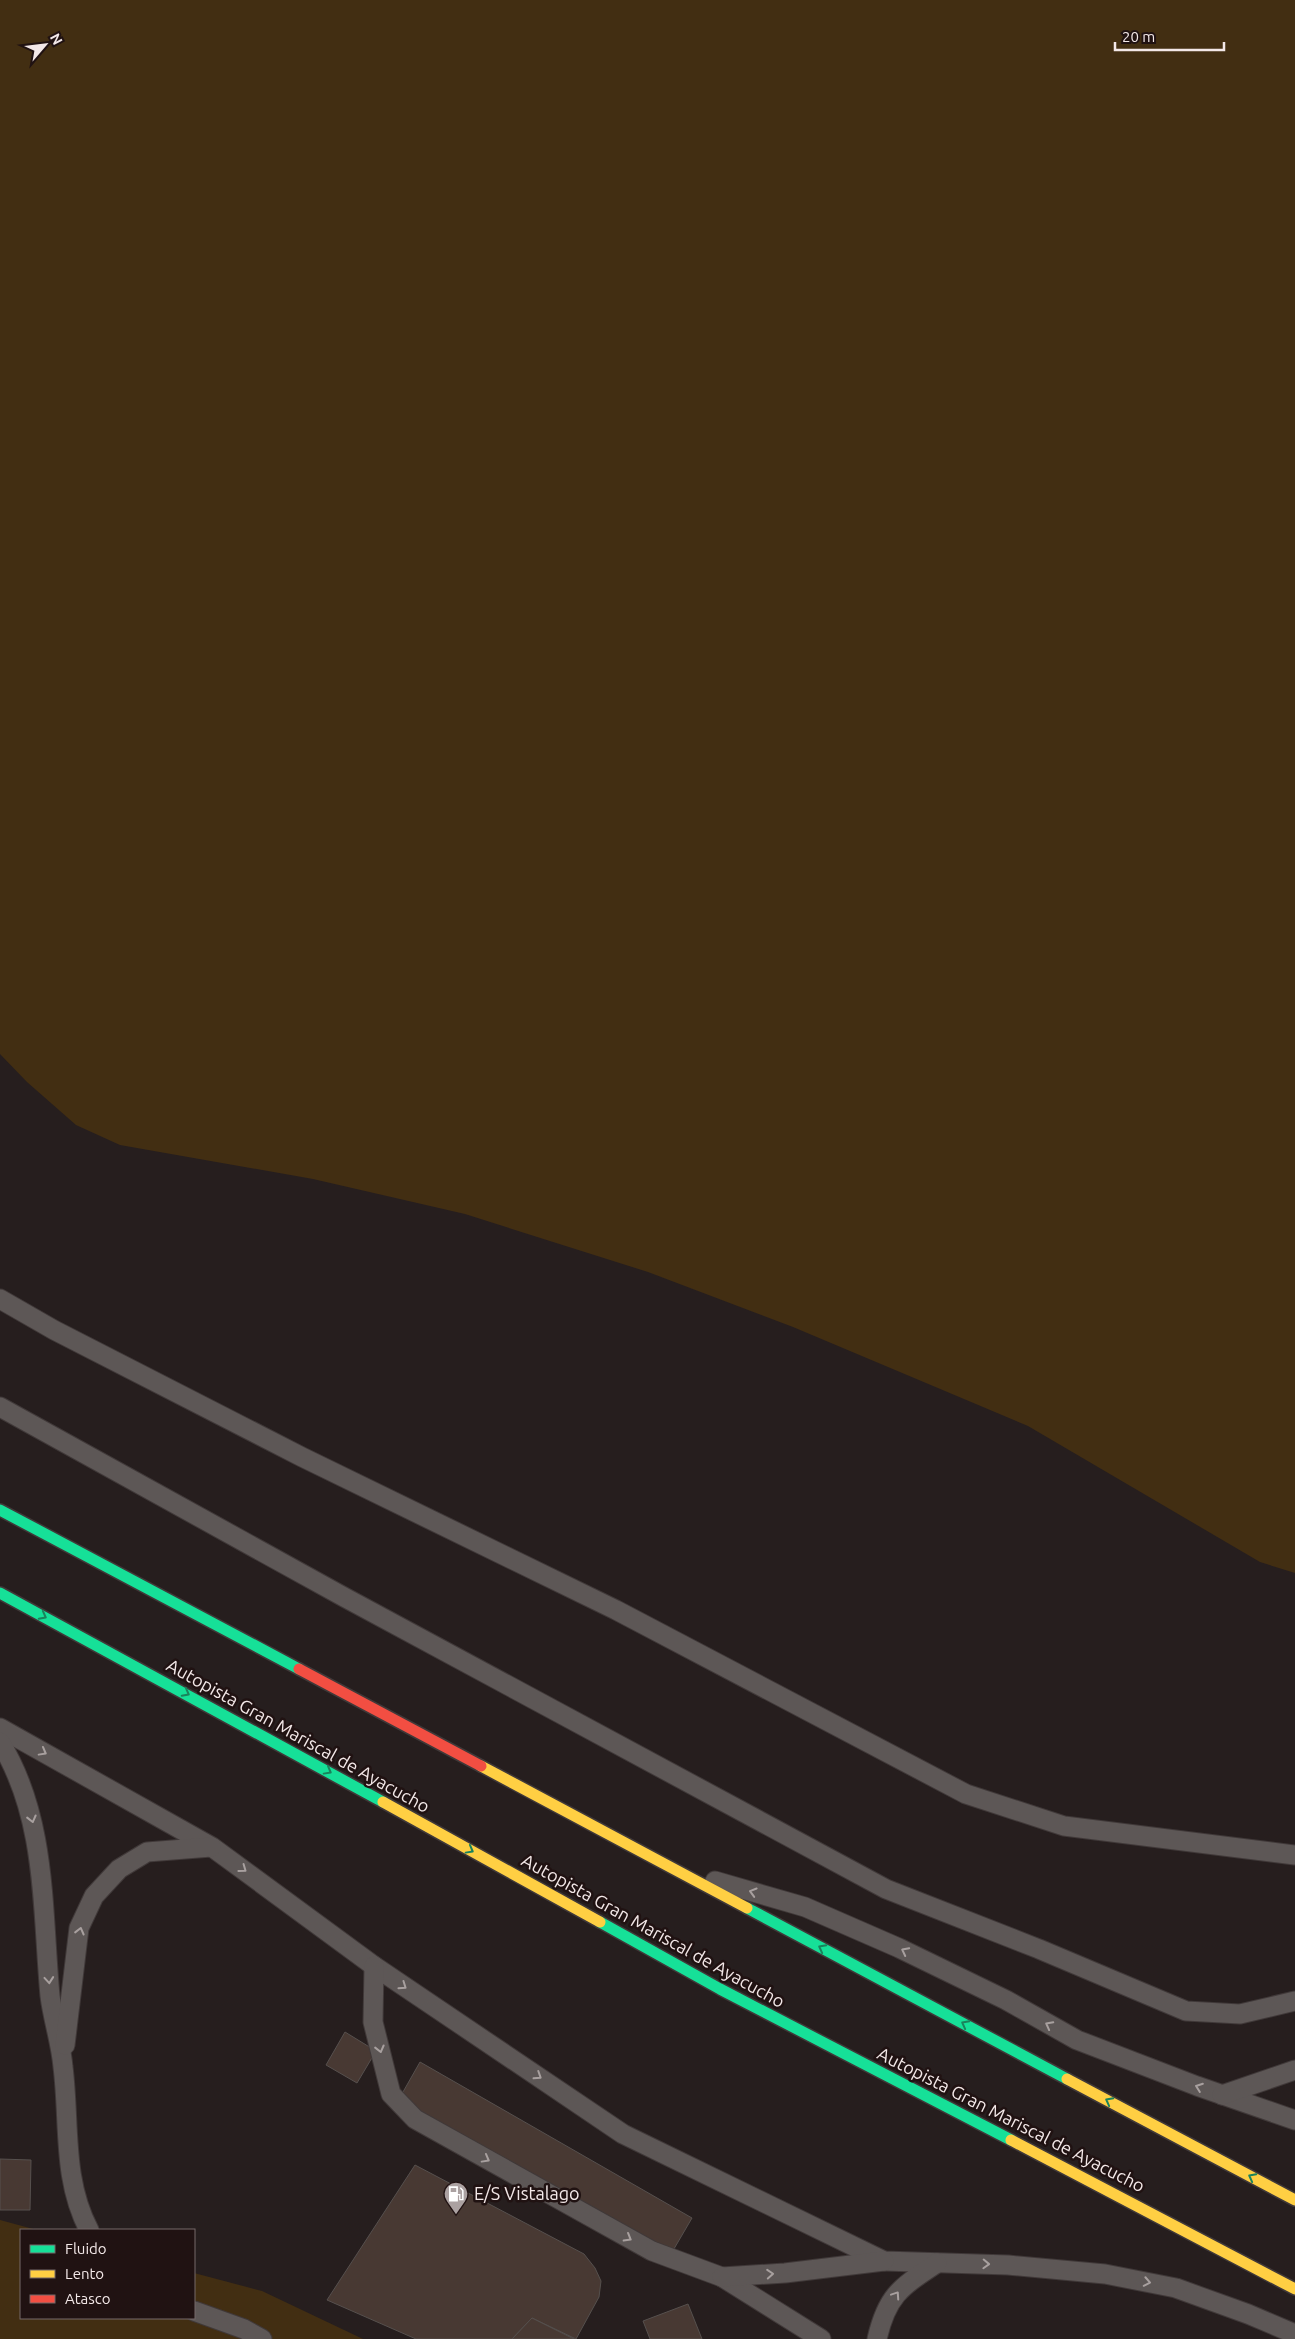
<svg xmlns="http://www.w3.org/2000/svg" width="1295" height="2339" font-family="Ubuntu,sans-serif">
  <style>
    .green { fill: #422e12 }
    .building { fill: #483933; stroke: #56504e }
    .lines { fill: none; stroke-linecap: round; stroke-linejoin: round }
    .lane-casing { stroke: #403939; stroke-width: 21 }
    .fast-casing { stroke: #403939; stroke-width: 14 }
    .slow-casing { stroke: #403939; stroke-width: 14 }
    .jam-casing { stroke: #403939; stroke-width: 14 }
    .lane { stroke: #5d5756; stroke-width: 19 }
    .fast { stroke: #16e098; stroke-width: 11 }
    .slow { stroke: #ffcf43; stroke-width: 11 }
    .jam { stroke: #f24e42; stroke-width: 11 }
    .oneway { stroke: #1a835c }
    .oneway2 { stroke: #a8a09f }
    .labels { text-anchor: middle; stroke-width: 5; stroke-linejoin: round; paint-order: stroke }
    .street-label { font-size: 18px; fill: #f3e8e8; stroke: #201212 }
    .poi-label { font-size: 18px; fill: #f3e8e8; stroke: #201212; text-anchor: start }
  </style>
  <rect width="100%" height="100%" fill="#261e1e"/>
  <g class="green">
    <path d="M0,0H1295V1573L1260,1562L1028,1426L793,1327L648,1272L465,1214L313,1179L120,1145L76,1125L27,1082L0,1054Z"/>
    <path d="M0,2220L37,2230H21V2318H194V2273L262,2291L363,2339H0Z"/>
  </g>
  <g class="building">
    <path d="M345,2032L376,2051L357,2083L326,2065Z"/>
    <path d="M420,2062L692,2218L671,2254L399,2099Z"/>
    <path d="M0,2159L31,2160L30,2210H0Z"/>
    <path d="M415,2165L584,2254L595,2268L601,2281L599,2297L576,2339L532,2318L512,2339H416L327,2300Z"/>
    <path d="M688,2304L702,2339H650L643,2321Z"/>
    <path d="M532,2318L574,2339H512Z"/>
  </g>
  <g class="lines">
    <defs>
      <g id="lane">
        <path d="M0,1299L54,1330L302,1457L616,1610L966,1794L1064,1826L1295,1855"/>
        <path d="M0,1407L344,1597L886,1889L1039,1949L1186,2011L1240,2014L1295,2001"/>
        <path d="M0,1728L212,1847L374,1966L623,2134L884,2261L1008,2265L1105,2274L1176,2288L1248,2314L1295,2334"/>
        <path d="M0,1742C47,1818 42,1910 50,1996C53,2020 61,2043 63,2067C70,2123 62,2179 89,2230"/>
        <path d="M715,1881L805,1907L899,1948L1006,2000L1077,2040L1197,2086L1295,2120"/>
        <path d="M374,1966L373,2022L391,2094L415,2119L652,2251L722,2277L821,2339"/>
        <path d="M65,2045L79,1928L94,1896L119,1869L147,1852L211,1847"/>
        <path d="M1222,2095L1295,2070"/>
        <path d="M722,2277L785,2273L884,2261"/>
        <path d="M194,2311L244,2329L262,2339"/>
        <path d="M877,2339C887,2295 901,2287 937,2263"/>
      </g>
      <g id="fast">
        <path d="M0,1510L299,1669"/>
        <path d="M0,1593L383,1802"/>
        <path d="M747,1908L1067,2079"/>
        <path d="M600,1922L720,1989L1011,2140"/>
      </g>
      <g id="slow">
        <path d="M481,1766L747,1908"/>
        <path d="M383,1802L600,1922"/>
        <path d="M1067,2079L1295,2200"/>
        <path d="M1011,2140L1295,2289"/>
      </g>
      <path id="jam" d="M299,1669L481,1766"/>
    </defs>
    <use href="#lane" class="lane-casing"/>
    <use href="#fast" class="fast-casing"/>
    <use href="#slow" class="slow-casing"/>
    <use href="#jam" class="jam-casing"/>
    <use href="#lane" class="lane"/>
    <use href="#fast" class="fast"/>
    <use href="#slow" class="slow"/>
    <use href="#jam" class="jam"/>
  </g>
  <defs><path id="oneway-chevron" d="M-2-3.5L2.5 0L-2 3.5" fill="none" stroke-width="1.6" stroke-linecap="round" stroke-linejoin="round" transform="scale(1.25)"/></defs>
  <g class="oneway">
    <use href="#oneway-chevron" transform="translate(43 1616) rotate(28)"/>
    <use href="#oneway-chevron" transform="translate(186 1693) rotate(28)"/>
    <use href="#oneway-chevron" transform="translate(328 1771) rotate(29)"/>
    <use href="#oneway-chevron" transform="translate(470 1850) rotate(29)"/>
    <use href="#oneway-chevron" transform="translate(822 1948) rotate(-152)"/>
    <use href="#oneway-chevron" transform="translate(965 2024) rotate(-152)"/>
    <use href="#oneway-chevron" transform="translate(1109 2101) rotate(-152)"/>
    <use href="#oneway-chevron" transform="translate(1252 2177) rotate(-152)"/>
  </g>
  <g class="oneway2">
    <use href="#oneway-chevron" transform="translate(43 1752) rotate(29)"/>
    <use href="#oneway-chevron" transform="translate(32 1819) rotate(76)"/>
    <use href="#oneway-chevron" transform="translate(243 1869) rotate(36)"/>
    <use href="#oneway-chevron" transform="translate(753 1892) rotate(-164)"/>
    <use href="#oneway-chevron" transform="translate(80 1931) rotate(-76)"/>
    <use href="#oneway-chevron" transform="translate(905 1951) rotate(-153)"/>
    <use href="#oneway-chevron" transform="translate(49 1980) rotate(85)"/>
    <use href="#oneway-chevron" transform="translate(403 1986) rotate(35)"/>
    <use href="#oneway-chevron" transform="translate(1049 2025) rotate(-152)"/>
    <use href="#oneway-chevron" transform="translate(380 2049) rotate(76)"/>
    <use href="#oneway-chevron" transform="translate(538 2076) rotate(33)"/>
    <use href="#oneway-chevron" transform="translate(1199 2087) rotate(-160)"/>
    <use href="#oneway-chevron" transform="translate(486 2159) rotate(29)"/>
    <use href="#oneway-chevron" transform="translate(628 2238) rotate(30)"/>
    <use href="#oneway-chevron" transform="translate(986 2264) rotate(2)"/>
    <use href="#oneway-chevron" transform="translate(770 2274) rotate(-4)"/>
    <use href="#oneway-chevron" transform="translate(1147 2282) rotate(11)"/>
    <use href="#oneway-chevron" transform="translate(896 2295) rotate(-56)"/>
  </g>
  <defs>
    <symbol id="fuel-pin" viewBox="-11 -11 22 30"><path d="M0 17L-7.5 6A9.5 9.5 0 1 1 7.5 6Z" fill="#aba1a1" stroke="#201212"/><path d="M-5.5-6h7V0h2V4h1.3V-2.5L3-4.5l.8-.8L6-3V5H2.5V1h-1V6h-7ZM-4.2-4.7v3.2H.2V-4.7Z" fill="#fff"/></symbol>
  </defs>
  <g fill-rule="evenodd">
    <use href="#fuel-pin" x="442" y="2180" width="28" height="38"/>
  </g>
  <g class="labels">
    <g class="street-label">
      <text transform="translate(298 1736) rotate(29)" y="6">Autopista Gran Mariscal de Ayacucho</text>
      <text transform="translate(653 1931) rotate(29)" y="6">Autopista Gran Mariscal de Ayacucho</text>
      <text transform="translate(1011 2120) rotate(27)" y="6">Autopista Gran Mariscal de Ayacucho</text>
    </g>
    <g class="poi-label">
      <text x="474" y="2200">E/S Vistalago</text>
    </g>
  </g>
  <rect x="20" y="2229" width="175" height="90" fill="#201212" stroke="#746868"/>
  <rect x="30" y="2245" width="25" height="8" fill="#16e098" stroke="#746868"/>
  <text x="65" y="2254" font-size="15" fill="#f3e8e8">Fluido</text>
  <rect x="30" y="2270" width="25" height="8" fill="#ffcf43" stroke="#746868"/>
  <text x="65" y="2279" font-size="15" fill="#f3e8e8">Lento</text>
  <rect x="30" y="2295" width="25" height="8" fill="#f24e42" stroke="#746868"/>
  <text x="65" y="2304" font-size="15" fill="#f3e8e8">Atasco</text>
  <g transform="translate(45 45) rotate(62)" stroke="#201212" stroke-width="4" paint-order="stroke">
  <path d="M0-4L9 19L0 12L-9 19Z" fill="#f3e8e8"/>
  <text y="-8" font-size="14" font-weight="bold" text-anchor="middle" fill="#f3e8e8">N</text>
  </g>
  <path d="M1115 42v8h109v-8" fill="none" stroke="#f3e8e8" stroke-width="2.5"/>
  <text x="1122" y="42" font-size="15" fill="#f3e8e8" stroke="#201212" stroke-width="4" paint-order="stroke">20 m</text>
</svg>
